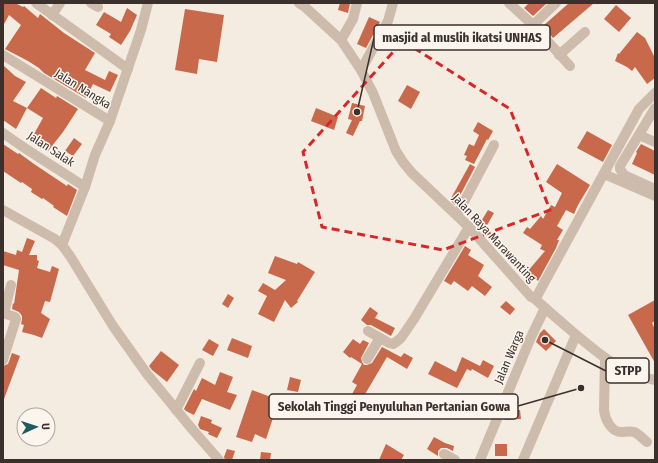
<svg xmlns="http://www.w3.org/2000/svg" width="658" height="463" font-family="'Fira Sans Condensed',sans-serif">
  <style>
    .building { fill: #c8694b }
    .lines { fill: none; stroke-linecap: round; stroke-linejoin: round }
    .minor { stroke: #cdbbac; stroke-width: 10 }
    .tertiary { stroke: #cdbbac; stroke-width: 10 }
    .marked { fill: none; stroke: #d62828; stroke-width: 3; stroke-dasharray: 8 5; stroke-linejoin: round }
    .labels { text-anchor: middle; stroke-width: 3; stroke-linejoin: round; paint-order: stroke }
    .street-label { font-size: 12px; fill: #3b302b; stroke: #fbf5ee }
    .leader { fill: none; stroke: #3b302b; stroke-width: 1.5 }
    .callout-dot { fill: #3b302b; stroke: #fbf5ee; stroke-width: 1.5 }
    .callout { fill: #fbf5ee; stroke: #3b302b; stroke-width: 1.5 }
    .callout-label { font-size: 13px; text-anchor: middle; font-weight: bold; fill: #3b302b }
  </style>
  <rect width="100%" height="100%" fill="#f4ebe1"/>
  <g class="building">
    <path d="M3,3H15L23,7L24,6L38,18L40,14L64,33L95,53L85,70L105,80L109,71L118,75L110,92L93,84L86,98L44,73L39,68L28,61L5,49L21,25L9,15L3,26Z"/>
    <path d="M340,3H350L348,13L338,10Z"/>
    <path d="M529,3H547L533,16L524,8Z"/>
    <path d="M569,3H594L553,38L543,26Z"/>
    <path d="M616,5L631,18L619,32L604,19Z"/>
    <path d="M127,8L137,15L130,31L121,45L109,37L111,34L96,25L104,12L121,22Z"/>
    <path d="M185,9L224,15L217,62L199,59L197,74L175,70Z"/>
    <path d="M369,17L380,22L366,48L357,44Z"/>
    <path d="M637,32L645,38L655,58V78L647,84L635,67L632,71L627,67L615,61L618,53L619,54Z"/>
    <path d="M3,65L15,76L26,82L13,101L27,108L16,129L3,120Z"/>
    <path d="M407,85L420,92L411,109L398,101Z"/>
    <path d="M41,88L56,98L57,96L78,109L63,132L48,151L30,141L43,118L27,108Z"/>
    <path d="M352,103L365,106L362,121H360L353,136L346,133L352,120L348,119Z"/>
    <path d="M316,108L338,117L334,130L311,121Z"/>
    <path d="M478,122L493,131L488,140L487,139L474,164L465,160L467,156L464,155L469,144L474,146L479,135L473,131Z"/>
    <path d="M587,131L612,145L603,162L577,148Z"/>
    <path d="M74,138L82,144L73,156L65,151Z"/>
    <path d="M3,144L18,154L19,153L34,164L67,186L68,184L77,190L67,216L53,207L54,206L43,198L42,199L31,192L32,189L22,182L21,183L3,171Z"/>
    <path d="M641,144L655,151V175L632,164L637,153L636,152Z"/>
    <path d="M470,164L475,167L455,205L450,200Z"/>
    <path d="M557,164L590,185L578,205L574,214L566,210L557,226L563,230L557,240H559L556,248L538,281L527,272L545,251L540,249L542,245L523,233L527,227L530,229L541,216L543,219L551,205L555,207L562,193L546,182Z"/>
    <path d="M488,210L494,213L486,227L480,223Z"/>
    <path d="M27,238L35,241L29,255H37V260L39,261L37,268L50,272L52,266L59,269L50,302L45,301L41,313L50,319L42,338L34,335L22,332L24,325L21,324L22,320V316L19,312L12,309L13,303L14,304L19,270L3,265V251L16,255L17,250L22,252Z"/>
    <path d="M465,246L471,250L468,255L484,265L478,276L492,287L485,296L472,286L468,291L454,281L451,285L444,281Z"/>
    <path d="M275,256L297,264L298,262L315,272L297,301L298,302L291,308L285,300L274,322L258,314L267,296L258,291L263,283L275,290L286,280L268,273Z"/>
    <path d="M228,294L234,298L228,308L222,304Z"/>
    <path d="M655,300V321L652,323L655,329V363L628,315Z"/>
    <path d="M506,301L515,309L510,315L500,307Z"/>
    <path d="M370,307L378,313L375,318L395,328L391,336L371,325H367L361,320Z"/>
    <path d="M544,329L556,341L546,351L536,342L540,333Z"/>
    <path d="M232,338L252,346L248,358L227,350Z"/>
    <path d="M209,339L219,345L213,356L202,350Z"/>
    <path d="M353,339L360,344L363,340L369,343L361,358L362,362L364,365H367L372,363L382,347L401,357L404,353L413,358L407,369L387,357L361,401L351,396L357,385L352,382L362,364L351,357L350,358L343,352Z"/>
    <path d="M161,351L179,365L167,382L152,370L149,366Z"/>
    <path d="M12,353L20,356L4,399H3V366L8,364Z"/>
    <path d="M462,357L480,366L483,360L494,366L488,378L472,369L471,371L467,369L457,388L428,374L435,361L456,372Z"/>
    <path d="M220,372L233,377L227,392L237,395L230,410L202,399L194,415L186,411L184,409L194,389L196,391L202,378L215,385Z"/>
    <path d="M290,377L301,380L298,392L287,390Z"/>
    <path d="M252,390L279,400L266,439L255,434L252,442L236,437Z"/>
    <path d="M520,410L521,419L505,420L504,418L507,411Z"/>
    <path d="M201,416L212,420L211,423L222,428L217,438L208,434L209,432L200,429L198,425Z"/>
    <path d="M434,437L445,443L454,446L453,451L447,448H441L438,451V456L427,449Z"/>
    <path d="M386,444L404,455L401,460H379Z"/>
    <rect x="495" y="444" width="12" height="12"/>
    <path d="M227,449L235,451L232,460H225L224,457Z"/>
    <path d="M261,452L271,453L270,460H260Z"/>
  </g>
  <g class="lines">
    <g class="minor">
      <path d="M36,3L128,69"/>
      <path d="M91,3L98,7"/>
      <path d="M509,3L533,25L556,3"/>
      <path d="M52,15L60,3"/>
      <path d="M533,25L570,66"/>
      <path d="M341,40L353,19L357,3"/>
      <path d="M3,55L110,121L95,155L85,187L62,245"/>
      <path d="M559,55L585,32"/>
      <path d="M361,70L388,21L393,3"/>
      <path d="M655,108L620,166V169L624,175L655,189"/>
      <path d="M110,121L141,30L148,3"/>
      <path d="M3,133C29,152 58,169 85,187"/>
      <path d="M639,135L655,142"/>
      <path d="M604,174L655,196"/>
      <path d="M3,210L55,239L62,245L70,256L113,326L147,374L192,429L219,460"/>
      <path d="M457,215L494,145"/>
      <path d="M534,298C547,310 560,321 574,333C599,354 622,374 655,380"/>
      <path d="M3,313L15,317L16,319L3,360"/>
      <path d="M4,313L11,285"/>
      <path d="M368,331L389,343L393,344L396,342L401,338L414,319L469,227"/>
      <path d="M605,358L604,410C605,419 611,432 621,432C625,432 630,431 634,432C639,434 643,439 647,442"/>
      <path d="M367,359L380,338"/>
      <path d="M176,410L200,363"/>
      <path d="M444,454L455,460"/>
      <path d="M480,460L531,337L545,308"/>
      <path d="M523,460L576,335"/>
    </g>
    <path class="tertiary" d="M299,3L305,7L341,40L361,70L373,93L396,151L403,162L412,173L469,227L531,297L534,298L537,296L639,109L655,93"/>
  </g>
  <path class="marked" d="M403,41L510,109L550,210L443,250L322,227L303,152Z"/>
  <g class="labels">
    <g class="street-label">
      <text transform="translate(83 89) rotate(32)" y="4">Jalan Nangka</text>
      <text transform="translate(51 149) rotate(33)" y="4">Jalan Salak</text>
      <text transform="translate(494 238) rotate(47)" y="4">Jalan Raya Marawanting</text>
      <text transform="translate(509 357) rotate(-67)" y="4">Jalan Warga</text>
    </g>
  </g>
  <path class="leader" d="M357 112L374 38M545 340L606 371M581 388L518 406"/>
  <g class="callout-dot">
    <circle cx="357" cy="112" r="4"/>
    <circle cx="545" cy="340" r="4"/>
    <circle cx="581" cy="388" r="4"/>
  </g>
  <g class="callout">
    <rect x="374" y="25" width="176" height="25" rx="4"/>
    <rect x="606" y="358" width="43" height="25" rx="4"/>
    <rect x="269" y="394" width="249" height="25" rx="4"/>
  </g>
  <g class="callout-label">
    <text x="462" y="42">masjid al muslih ikatsi UNHAS</text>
    <text x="628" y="375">STPP</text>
    <text x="394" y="411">Sekolah Tinggi Penyuluhan Pertanian Gowa</text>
  </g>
  <rect width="658" height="463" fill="none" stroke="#3b302b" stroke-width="8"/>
  <g transform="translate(36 427) rotate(87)"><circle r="19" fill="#fbf5ee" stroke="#aea6a0"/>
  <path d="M0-3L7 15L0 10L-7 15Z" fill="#1f5a5e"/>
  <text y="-6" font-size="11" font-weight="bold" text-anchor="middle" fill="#3b302b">U</text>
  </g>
</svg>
